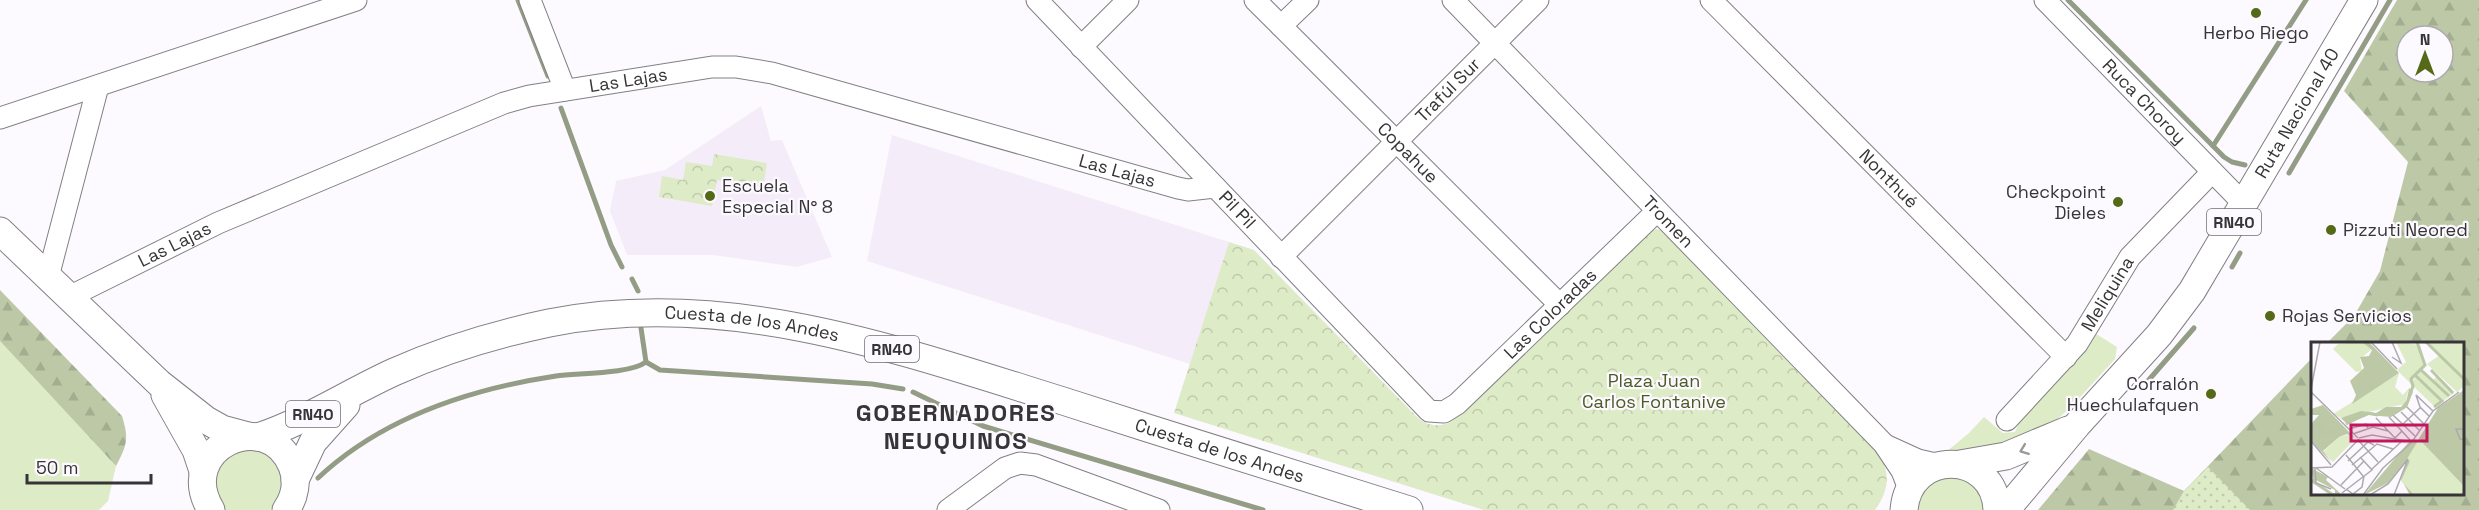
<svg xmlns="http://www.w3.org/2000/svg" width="2479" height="510" font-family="'Space Grotesk',sans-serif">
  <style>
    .built { fill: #f4edf9 }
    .grass { fill: #deebc7 }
    .forest { fill: url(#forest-firs); fill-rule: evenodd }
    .park { fill: url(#park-crowns) }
    .garden { fill: url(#garden-dots) }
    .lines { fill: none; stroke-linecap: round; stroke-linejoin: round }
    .stream { stroke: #939c84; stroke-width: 5 }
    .minor-casing { stroke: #838085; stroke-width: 23 }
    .major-casing { stroke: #838085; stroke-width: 29 }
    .minor { stroke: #fff; stroke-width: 21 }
    .major { stroke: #fff; stroke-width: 27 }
    .oneway { stroke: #9a9a9a }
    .poi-dot { fill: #546a18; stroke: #fcf9ff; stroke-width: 2 }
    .labels { text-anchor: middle; stroke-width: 4.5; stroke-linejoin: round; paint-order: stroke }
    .shield { fill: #fcf9ff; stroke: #716f72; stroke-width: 1.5 }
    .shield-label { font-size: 16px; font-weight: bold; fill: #363436 }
    .poi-label { font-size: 18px; fill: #363436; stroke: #fcf9ff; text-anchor: start }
    .street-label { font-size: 18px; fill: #363436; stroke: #fcf9ff }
    .park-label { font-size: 18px; fill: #4b5b25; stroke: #fcf9ff }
    .district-label { font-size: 24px; font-weight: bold; letter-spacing: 1.5px; fill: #363436; stroke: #fcf9ff }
    .inset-river { fill: none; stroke: #bbc8a5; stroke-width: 3 }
    .inset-road { fill: none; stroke: #adaaaf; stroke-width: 1.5 }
    .view { fill: #c2185b; fill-opacity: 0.15; stroke: #c2185b; stroke-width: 3 }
    .inset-edge { fill: none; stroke: #363436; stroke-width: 3 }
  </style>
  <defs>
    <pattern id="forest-firs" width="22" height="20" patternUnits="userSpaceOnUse" patternTransform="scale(1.5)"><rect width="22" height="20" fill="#bdc9a6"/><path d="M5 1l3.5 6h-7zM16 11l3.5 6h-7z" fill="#a3ad90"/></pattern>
    <pattern id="park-crowns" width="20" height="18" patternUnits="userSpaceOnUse" patternTransform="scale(1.5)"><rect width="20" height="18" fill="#deebc7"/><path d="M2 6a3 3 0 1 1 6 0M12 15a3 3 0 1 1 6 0" fill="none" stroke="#bfcaac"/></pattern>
    <pattern id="garden-dots" width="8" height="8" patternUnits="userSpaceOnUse" patternTransform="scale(1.5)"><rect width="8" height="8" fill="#deebc7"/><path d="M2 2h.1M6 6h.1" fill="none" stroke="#bfcaac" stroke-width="1.8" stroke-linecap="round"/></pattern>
  </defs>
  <rect width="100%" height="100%" fill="#fcf9ff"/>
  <g class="built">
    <path d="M761,106L771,141L782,140L832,257L797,267L713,255H627L610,211L616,181L665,170Z"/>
    <path d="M892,135L1229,242L1190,364L867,261Z"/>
  </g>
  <g class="grass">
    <path d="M2093,332L2117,347L2115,359L2072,406L2052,424L2029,437L1940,457L1969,433L1984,417L2003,433L2015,432L2020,420Z"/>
    <path d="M0,341L116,466L108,501L99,510H0Z"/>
    <path d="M242,448L266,452C270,457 278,464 281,470C287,483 278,501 270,510H226C214,498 207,475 221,461C225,455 235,452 242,448Z"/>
    <path d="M1957,475L1978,486L1986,510H1916C1925,482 1927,480 1957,475Z"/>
  </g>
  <g class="forest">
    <path d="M2397,0H2479V510H2038L2089,449L2184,491L2312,358V494H2462V344L2327,343L2354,316L2380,271L2408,162L2344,91ZM2407,36H2443V72H2407Z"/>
    <path d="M0,290L122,416C129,439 127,445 116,466L0,341Z"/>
  </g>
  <g class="park">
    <path d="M714,154L767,163L763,188L717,180L712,206L659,197L662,176L683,180L686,162L712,166Z"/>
    <path d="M1657,229L1663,231L1876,450C1891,470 1890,489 1875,510H1484L1174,413L1229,242L1254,250L1416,416C1426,426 1441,429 1453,420L1650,231Z"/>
  </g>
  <path class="garden" d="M2208,467L2250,510H2173L2184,491Z"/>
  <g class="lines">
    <g class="stream">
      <path d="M518,0L548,76"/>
      <path d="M2068,0L2224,157L2232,162L2245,165"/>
      <path d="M561,108L611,245L622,267"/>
      <path d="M2213,146L2306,0"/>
      <path d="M2289,173L2390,0"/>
      <path d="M2232,267L2240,253"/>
      <path d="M632,279L638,291"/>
      <path d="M641,328L646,362L660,370L872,384L903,389"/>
      <path d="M2147,382L2194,328"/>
      <path d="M913,392L983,426L1263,510"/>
      <path d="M318,478C383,417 470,389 556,376C579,373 630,374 646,362"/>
    </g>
    <defs>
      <g id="minor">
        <path d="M530,0L565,90"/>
        <path id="s1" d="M1037,0L1429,411L1444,412L1457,404L1657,211"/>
        <path id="s2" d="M1255,0L1560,305"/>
        <path id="s3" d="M1453,0L1884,444L1902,471L1909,489"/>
        <path id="s4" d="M1711,0L2066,357"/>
        <path id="s5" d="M2045,0L2245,205"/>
        <path d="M1281,26L1308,0"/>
        <path d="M1081,47L1128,0"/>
        <path d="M0,118L356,0"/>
        <path id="s6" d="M1281,257L1538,0"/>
        <path d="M48,277L98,86"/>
        <path id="s7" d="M69,297L218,223L504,103L529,96L712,67H736L772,73L1178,188L1188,190L1215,187"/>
        <path id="s8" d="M2007,420L2077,344L2130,257L2212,172"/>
        <path d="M1885,445L1918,460L1940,465"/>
        <path d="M948,510L1005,468L1020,463L1036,465L1159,510"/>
      </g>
      <g id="major">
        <path d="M0,231L159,383L206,420L222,429L248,436"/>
        <path d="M165,395L196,450L203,471"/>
        <path id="s9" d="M258,437C306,421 348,393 394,372C443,350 497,334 549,323C727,288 896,349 1063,401C1178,438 1293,474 1409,510"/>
        <path d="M1960,464L2006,456L2068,430"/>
        <path d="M295,480L313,442L346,405"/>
        <path d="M211,510C174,448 267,405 292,466C298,481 295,497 286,510"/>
        <path d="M1904,510C1909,448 1995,450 1997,510"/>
        <path id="s10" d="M2006,510L2077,425L2159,335L2192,291L2364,0"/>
      </g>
    </defs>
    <use href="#minor" class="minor-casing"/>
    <use href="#major" class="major-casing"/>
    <use href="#minor" class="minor"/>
    <use href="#major" class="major"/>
  </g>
  <defs><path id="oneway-chevron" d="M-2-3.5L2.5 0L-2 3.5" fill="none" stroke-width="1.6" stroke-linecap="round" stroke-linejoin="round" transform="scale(1.5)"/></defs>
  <use class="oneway" href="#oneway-chevron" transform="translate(2024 450) rotate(159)"/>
  <g class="poi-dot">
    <circle cx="2256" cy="13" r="6"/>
    <circle cx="710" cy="196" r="6"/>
    <circle cx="2118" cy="202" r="6"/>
    <circle cx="2331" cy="230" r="6"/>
    <circle cx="2270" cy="316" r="6"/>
    <circle cx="2211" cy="394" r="6"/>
  </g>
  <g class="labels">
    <g class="shield">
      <rect x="2207" y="209" width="54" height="26" rx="4.5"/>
      <rect x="865" y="336" width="54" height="26" rx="4.5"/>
      <rect x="286" y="401" width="54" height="26" rx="4.5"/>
    </g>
    <g class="shield-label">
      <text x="2234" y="228">RN40</text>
      <text x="892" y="355">RN40</text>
      <text x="313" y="420">RN40</text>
    </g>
    <g class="poi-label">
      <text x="2256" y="39" text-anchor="middle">Herbo Riego</text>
      <text x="722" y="192">Escuela<tspan x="722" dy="21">Especial N° 8</tspan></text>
      <text x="2106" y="198" text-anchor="end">Checkpoint<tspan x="2106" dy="21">Dieles</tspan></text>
      <text x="2343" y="236">Pizzuti Neored</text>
      <text x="2282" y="322">Rojas Servicios</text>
      <text x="2199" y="390" text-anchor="end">Corralón<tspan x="2199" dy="21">Huechulafquen</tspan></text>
    </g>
    <g class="street-label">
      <text dy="6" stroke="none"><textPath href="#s7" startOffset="603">Las Lajas</textPath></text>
      <text dy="6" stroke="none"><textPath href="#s6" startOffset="236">Trafúl Sur</textPath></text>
      <text dy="6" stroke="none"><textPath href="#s5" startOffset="142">Ruca Choroy</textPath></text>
      <text dy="6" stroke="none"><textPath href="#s10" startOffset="494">Ruta Nacional 40</textPath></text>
      <text dy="6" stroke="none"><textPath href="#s2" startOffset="216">Copahue</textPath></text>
      <text dy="6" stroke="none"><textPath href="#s7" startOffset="1107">Las Lajas</textPath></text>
      <text dy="6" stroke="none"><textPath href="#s4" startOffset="252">Nonthué</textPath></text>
      <text dy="6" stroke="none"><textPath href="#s1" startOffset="290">Pil Pil</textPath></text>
      <text dy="6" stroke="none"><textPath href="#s3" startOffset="309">Tromen</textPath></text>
      <text dy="6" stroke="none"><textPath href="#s7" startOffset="118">Las Lajas</textPath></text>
      <text dy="6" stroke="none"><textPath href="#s8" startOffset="162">Meliquina</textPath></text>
      <text dy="6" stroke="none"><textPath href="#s1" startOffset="728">Las Coloradas</textPath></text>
      <text dy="6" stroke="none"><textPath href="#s9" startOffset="518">Cuesta de los Andes</textPath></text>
      <text dy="6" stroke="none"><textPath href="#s9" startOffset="1004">Cuesta de los Andes</textPath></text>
    </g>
    <g class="park-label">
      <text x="1654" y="387">Plaza Juan<tspan x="1654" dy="21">Carlos Fontanive</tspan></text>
    </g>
    <g class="district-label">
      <text x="956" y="421">GOBERNADORES<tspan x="956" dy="28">NEUQUINOS</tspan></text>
    </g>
  </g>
  <g transform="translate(2311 342)">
    <rect width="153" height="153" fill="#fcf9ff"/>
    <path d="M51,0L61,7L49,17L51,29L45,30L22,7L27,2ZM116,0H153V44L146,50L116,22L129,13ZM110,27L121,39L126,34L143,51L124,65L103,45L102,39ZM88,31L84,45L92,53L98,46L94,62L30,76L22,72ZM39,92L43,98L22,120L12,110L28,95Z" fill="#deebc7"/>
    <path d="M51,0H58L88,31L41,62L45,53L39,39L53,26L49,15L58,14L61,8ZM98,46L102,50L96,64L80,75L58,73L36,82L30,76L50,69L65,71L75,65H90L96,58ZM153,48V153H99L90,137L97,117L77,141L53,153L97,101L88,103L107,98L127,66ZM12,63L44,96L36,92L28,95L12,109L21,121L0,99V82L8,73H0V67ZM0,126L17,135L15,138L31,153H0L24,151V148L5,138L3,143Z" fill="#bdc9a6"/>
    <path d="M85,0L109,3L114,23L100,37L102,44L86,28L95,20Z" fill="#deebc7"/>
    <path d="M108,97L153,144V153H103L90,139L99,119L96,117Z" fill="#deebc7"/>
    <path class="inset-river" d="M115,0L153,37M109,27L138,54M120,28L142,51M105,34L131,59L123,65M35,82L57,71L66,73L76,67L84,71L95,64L102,44L100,37L114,23L106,0M0,85L7,81L14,92L32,86M0,138L22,153"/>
    <path class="inset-road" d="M60,0L86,27M81,0L90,21L81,15M0,47L9,0M0,50L47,96M105,53L109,65L118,74M105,53L122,69M96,65L113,82M90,70L108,88M82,73L104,94M78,75L99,98M65,76L84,96L91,89M92,82L109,66M38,87L55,82L57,86M153,87H145L149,97L153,98M42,92L62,85L77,89M48,96L61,93L101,100L122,69L148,50M0,99L20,123M48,99L67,120M35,113L52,134M37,119L57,100L63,103M41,123L66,102L82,107M0,126L21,125L48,97M5,126L34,147M4,127L5,141L20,147M61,127L90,100M30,143L53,119M35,147L42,152L51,145L53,134M31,151L61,128L49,115M52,153L72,126L101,100M59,153L77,142L97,117L83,153"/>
    <path class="view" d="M40,83H116V99H40Z"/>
    <rect width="153" height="153" class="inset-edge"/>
  </g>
  <g transform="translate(2425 54)"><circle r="28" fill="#fcf9ff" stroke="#adaaaf" stroke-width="1.5"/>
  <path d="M0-4.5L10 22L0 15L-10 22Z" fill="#546a18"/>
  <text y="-9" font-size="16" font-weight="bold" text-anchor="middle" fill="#363436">N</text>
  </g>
  <path d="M27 474v9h124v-9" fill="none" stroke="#363436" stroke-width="3"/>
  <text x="36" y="474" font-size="18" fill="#363436" stroke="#fcf9ff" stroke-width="4.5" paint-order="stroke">50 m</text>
</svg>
